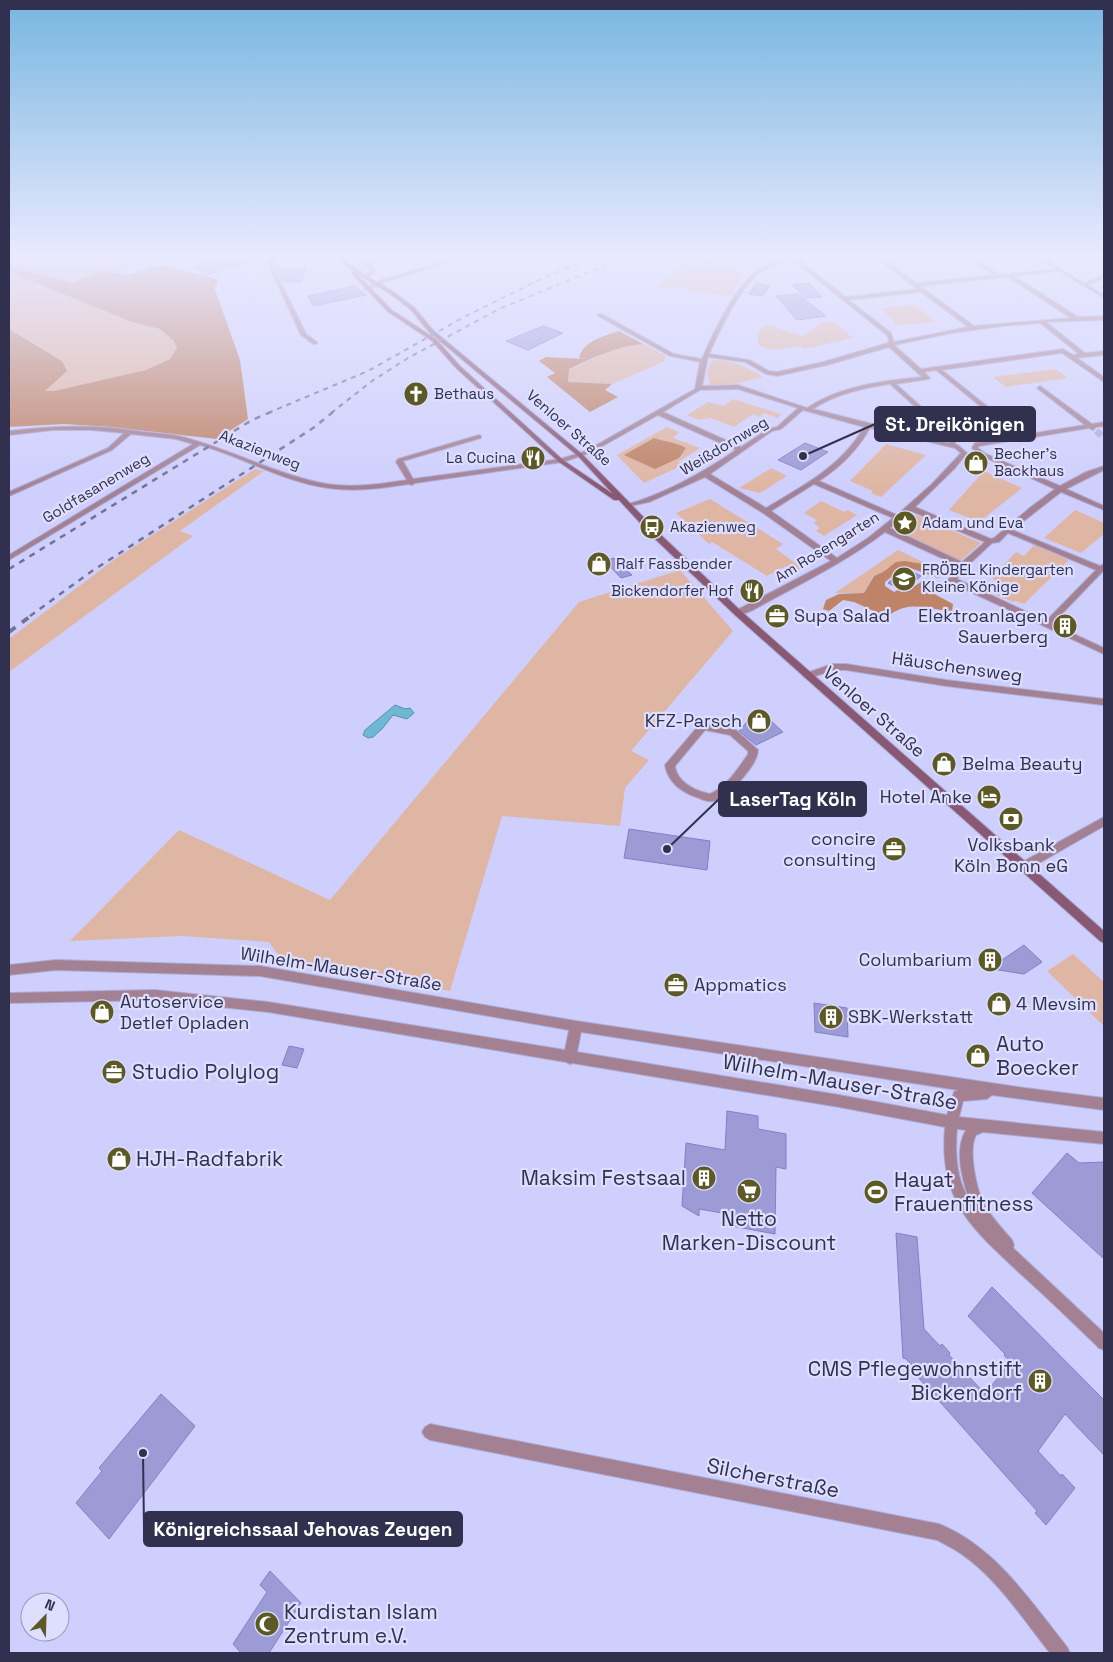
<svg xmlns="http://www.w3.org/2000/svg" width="1113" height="1662" font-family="'Space Grotesk',sans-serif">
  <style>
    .green { fill: #dfb6a3 }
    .forest { fill: #bf8367 }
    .water { fill: #6eb8d5; stroke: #5c8fad }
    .building { fill: #9d9bd6; stroke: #837ec8 }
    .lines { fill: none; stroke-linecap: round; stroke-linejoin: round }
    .minor-tunnel { stroke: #b0afdb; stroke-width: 7; stroke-dasharray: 7 4; stroke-linecap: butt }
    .minor-casing { stroke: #acacd8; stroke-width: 2 }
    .tertiary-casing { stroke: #acacd8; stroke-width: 2 }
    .secondary-casing { stroke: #acacd8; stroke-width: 2 }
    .minor { fill: #a38193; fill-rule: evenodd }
    .tertiary { fill: #a38193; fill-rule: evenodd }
    .secondary { fill: #895873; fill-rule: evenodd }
    .tram { stroke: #727196; stroke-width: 1 }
    .rail-far2 { stroke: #727196; stroke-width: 2; stroke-dasharray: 5 5; stroke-linecap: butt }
    .rail-far1 { stroke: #727196; stroke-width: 2.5; stroke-dasharray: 6 6; stroke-linecap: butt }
    .rail { stroke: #727196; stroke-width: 4; stroke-dasharray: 8 8; stroke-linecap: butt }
    .labels { text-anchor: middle; stroke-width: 4.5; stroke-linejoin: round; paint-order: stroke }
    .far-poi-label { font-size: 15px; fill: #32304f; stroke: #dedefe; text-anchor: start }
    .far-street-label { font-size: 15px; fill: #32304f; stroke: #dedefe }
    .poi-label { font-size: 18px; fill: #32304f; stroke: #dedefe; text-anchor: start }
    .street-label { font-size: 18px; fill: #32304f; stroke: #dedefe }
    .near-poi-label { font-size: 21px; fill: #32304f; stroke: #dedefe; text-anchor: start }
    .near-street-label { font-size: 21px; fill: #32304f; stroke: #dedefe }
    .leader { fill: none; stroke: #32304f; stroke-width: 2 }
    .callout-dot { fill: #32304f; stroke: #dedefe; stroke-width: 2 }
    .callout { fill: #32304f; stroke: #32304f; stroke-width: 2 }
    .callout-label { font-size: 19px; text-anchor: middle; font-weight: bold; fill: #fff }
  </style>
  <rect width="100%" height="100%" fill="#cfcffe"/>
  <g class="green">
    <path d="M13,256H125L129,257L125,259L129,260L125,262L138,265L115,273L101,270L73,283L9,266V258Z"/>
    <path d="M689,256H703L746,275L738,283L731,296L657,286L671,277Z"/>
    <path d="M9,272L132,322L160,329L174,341L177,348L170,359L146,370L54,391H44L62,361L9,329Z"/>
    <path d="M915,305L936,322L897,325L880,308Z"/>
    <path d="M833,321L853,338L804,349L799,346L773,350L758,345V331L767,325L803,336L821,323Z"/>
    <path d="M643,344L666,356L663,362L612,384L568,382L569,369C593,359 616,346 643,344Z"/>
    <path d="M712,360C732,360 746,366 763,377L734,384L710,385L707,371Z"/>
    <path d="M1055,369L1068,378L1006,387L993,377Z"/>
    <path d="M733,399L781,414L778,418L763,413L760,417L753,414L734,427L711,418L699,420L687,415L708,402L724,406Z"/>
    <path d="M667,427L679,432L673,438L700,448L678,462L681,466L644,483L617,455Z"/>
    <path d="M886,444L926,455L881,497L871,493L873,491L850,481Z"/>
    <path d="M771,468L787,476L760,493L739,488Z"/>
    <path d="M255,469L264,471L180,531L193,536L9,672V639L115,559Z"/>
    <path d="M984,471L1022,488L979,522L949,510Z"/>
    <path d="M710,499L783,544L776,549L802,568L795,571L786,566L767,576L712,542L709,544L676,513Z"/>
    <path d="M821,501L844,512L847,510L857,515L824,536L816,531L820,528L814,523L817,520L804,513Z"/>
    <path d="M1075,510L1104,523V534L1081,553L1044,538Z"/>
    <path d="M916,515L981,543L960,561L895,532Z"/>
    <path d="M1034,545L1069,560L1024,604L1016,601L1013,602L990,592L996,582L992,577L1016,552L1024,556Z"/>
    <path d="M898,550L929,565L905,561L887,568L883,572L873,576L864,593H835Z"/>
    <path d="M680,570L733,631L631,751L649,760L625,788L620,826L502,816L450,991L285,964L269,942L182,936L70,941L179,830L330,900L579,602Z"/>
    <path d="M1073,954L1104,982V1026L1047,971Z"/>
  </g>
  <g class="forest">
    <path d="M160,265L218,279L216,286L214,287L240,360L248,419L217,439L109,427L64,424L9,427V329L62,361L67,371L45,391H54L146,370L170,359L177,348L174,341L160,329L132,322L9,272V266L73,283L101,270L127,275Z"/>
    <path d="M619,331L643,344C617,346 592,358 569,369L568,382L612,384L605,390L618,397L590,412L547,377L555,373L539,361L546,357L586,359L579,358C583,341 604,336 619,331Z"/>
    <path d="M654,438C665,442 676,442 686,448L679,458L655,469L624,455Z"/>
    <path d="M905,561L929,565L945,573L938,578L905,566L885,582V586L894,592L898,590L902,592L907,591L924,580L928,582L923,588L953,604L952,611C926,609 908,599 887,617L854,602L843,600L829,611L823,609L826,600L839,594L864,593L874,576L883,572L896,562Z"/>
  </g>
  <path class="water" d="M395,705L405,709L410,708L414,713L407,719L393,715L382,729L373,737L368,738L363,735L365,730Z"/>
  <g class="building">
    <path d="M216,256H259V258L207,275L193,267Z"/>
    <path d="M274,264L285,270L287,268L306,269L301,282H283Z"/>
    <path d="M756,283L770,286L763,296L749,294Z"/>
    <path d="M809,283L822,297L806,298L792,285Z"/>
    <path d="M355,286L366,295L313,306L308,296Z"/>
    <path d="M798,294L826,316L797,320L776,296Z"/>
    <path d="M543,326L563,333L528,350L506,341Z"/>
    <path d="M805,443L828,452L801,470L778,460Z"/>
    <path d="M614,558L623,567L632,575L621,578L605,561Z"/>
    <path d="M905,568L921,576L904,590L888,583Z"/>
    <path d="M758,709L783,732L756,745L739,731Z"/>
    <path d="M987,789L998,799L989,804L978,794Z"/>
    <path d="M629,829L710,841L707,870L624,858Z"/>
    <path d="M1024,945L1042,962L1024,974L992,969L981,959L990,953L999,962Z"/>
    <path d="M814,1003L847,1008L848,1037L815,1032Z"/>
    <path d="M289,1046L304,1049L297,1068L282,1065Z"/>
    <path d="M727,1111L758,1116V1129L786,1134V1169L776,1167L775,1234L721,1224L722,1213L699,1209V1216L682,1206L686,1143L725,1150Z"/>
    <path d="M1067,1153L1079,1163L1104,1162V1259L1032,1193Z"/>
    <path d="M896,1233L917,1237L924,1329L940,1346L942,1344L950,1353L949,1355L985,1394L1010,1362L1004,1355L1005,1354L968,1316L992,1287L1104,1400V1455L1065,1414L1038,1451L1061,1476L1062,1474L1075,1488L1046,1525L1035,1513L1037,1511L917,1376L919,1373L906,1359L903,1358Z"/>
    <path d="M161,1394L195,1426L109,1539L76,1503L102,1471L99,1468Z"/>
    <path d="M270,1571L301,1603L269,1653H241L233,1644L267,1592L260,1585Z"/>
  </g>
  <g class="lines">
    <path class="minor-tunnel" d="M1096,431L1104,437"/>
    <defs>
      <g id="minor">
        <path d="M274,256H278L272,264L306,334L317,342V344H313L301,335L268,264Z"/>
        <path d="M356,256H361L376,270V272L366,278H362V276L371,271Z"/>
        <path d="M789,256H795L793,258L799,260L846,297L917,289L874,256H879L916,283L994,275L967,256H972L999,275L1059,269L1061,271L1014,276L1078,317L1104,316V320L1046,322L1085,353L1104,351V355L1077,358L1104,377V382L1062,353L942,370L1023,435L1085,425L1038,389L1037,388L1040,386L1092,424L1104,422V426L1096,427L1093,430L1089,428L979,446L978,448L986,454L1060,486L1086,472L1104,466V470L1066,489L1104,506V510L1061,492L1012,530L1100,566L1104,564V570L1052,624L1104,648V654L949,582L948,580L959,566L885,532C844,563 798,585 753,610L741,615H735V611L831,561L763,513L705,477L649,502L625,507V505C665,494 702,473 736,450L658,415L590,453L563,462L415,483L412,485L409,484C382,488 356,492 328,488C283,482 243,457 200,445L9,560V555L193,444L176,439L131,434L112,450L9,496V492L108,448L124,433L91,430H53L9,435V431C51,426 96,424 137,431C151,433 165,433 179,436C229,448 276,475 327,484C354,488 380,484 407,480L396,462L398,459L479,435L481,436V438L403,461L413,479L560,459L586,451L695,389L700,362L670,356L598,316V314H602L674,354L702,359C712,335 734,289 754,273C764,265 777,261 789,256ZM789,260L795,262L887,335L889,340L888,343L823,362L777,372L769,371L749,360L709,354C719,332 739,290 757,275C766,268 778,264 789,260ZM1008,277L1071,318L974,326L920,286ZM921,292L968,327L894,342L891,333L849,300ZM1040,323L1079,354L1073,355L1063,349L921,369L894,345L952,333L1003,326ZM889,347L922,377C884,381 841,385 807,408L738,385L702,386L708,357L745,362L766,374L777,376L827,365ZM936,370L1017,436L975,443L972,448L973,449L982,456L1055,489L1031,507L994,538L991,539L915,507L955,468L967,453L959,446L955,444L956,437L951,433L946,434L950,438L948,443L813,409C836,394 863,388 890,384L941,430H945V428L896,384L929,379L930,378L924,372ZM738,389L798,408L777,427L768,429L741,447L663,412L700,390ZM803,410L864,427C842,466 803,486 766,508L710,474L772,431L781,429ZM870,428L955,448L961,453L932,484L897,515L819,481C840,467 857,451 870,428ZM814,484L893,518L868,538L837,558L771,511ZM911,511L985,542L962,562L890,528ZM1008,533L1096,570L1046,621L957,579L966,567L992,543L999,542Z"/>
        <path d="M1104,275V278L1085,286L1080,285Z"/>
        <path d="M832,664H846L946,680L1104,699V705L946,686L846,670H833L807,679L803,676L804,674Z"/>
        <path d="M703,723L736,730L758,750C758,765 728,797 714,801C709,802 703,800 699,798C683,793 668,783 665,765L700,724ZM705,730L730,735L748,751V754C738,769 727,786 710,794C695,791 677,782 675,766Z"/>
        <path d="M1104,817V826L1027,870H1019L1018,867L1019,864Z"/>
        <path d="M430,1424L939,1524C996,1547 1030,1601 1067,1647L1070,1653H1050C1023,1619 997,1578 960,1553C953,1548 944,1544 937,1540L430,1440L425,1437L422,1432L425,1427Z"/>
      </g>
      <g id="tertiary">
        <path d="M461,256H468L385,282L369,290L364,289L381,280Z"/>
        <path d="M1034,256H1039L1104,295V298Z"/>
        <path d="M56,960L260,966L576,1021L1025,1088L1104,1098V1110L992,1095L987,1099L963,1101L959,1117L1104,1132V1144L983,1132L976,1135C968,1150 976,1187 983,1202C990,1216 1002,1228 1012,1240L1014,1245L1013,1248L1104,1333V1350L1099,1348C1074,1324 1050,1300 1024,1277C974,1230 938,1203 945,1127L839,1107L572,1063L570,1064L566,1062L268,1012L155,1000L9,1003V993L155,990L268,1002L565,1050L569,1030L260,976L56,970L9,975V965ZM581,1032L958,1090L954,1092L947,1115L839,1095L577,1052ZM957,1129L966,1130C954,1150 962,1178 969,1199C956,1179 955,1153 957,1129Z"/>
      </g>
      <path id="secondary" d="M335,256H340L366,276L394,292L414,307L433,330L582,454L660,534L741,611L1104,931V943L1100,941L735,615L654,538L619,500H614L559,462L456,368L432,341L388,312L351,273L354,272ZM356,273L390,294L410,309L429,332L578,456L613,494L563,460L460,366L436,339L392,310Z"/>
    </defs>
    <use href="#minor" class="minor-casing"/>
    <use href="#tertiary" class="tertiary-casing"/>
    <use href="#secondary" class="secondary-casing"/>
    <use href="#minor" class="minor"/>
    <use href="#tertiary" class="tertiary"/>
    <use href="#secondary" class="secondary"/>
    <path class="tram" d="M348,256L364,270"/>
    <g class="rail-far2">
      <path d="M268,413L368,371L464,317L541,279L598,256"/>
      <path d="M331,413L372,381L408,358L499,309L628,256"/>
    </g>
    <g class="rail-far1">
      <path d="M9,569L252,420L271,412"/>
      <path d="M30,616L92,571L313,428L333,412"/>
    </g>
    <path class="rail" d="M9,632L32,615"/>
  </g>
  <linearGradient id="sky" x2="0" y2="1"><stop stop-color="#77b6e0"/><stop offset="0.52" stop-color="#e9e9ff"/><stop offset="1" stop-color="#e9e9ff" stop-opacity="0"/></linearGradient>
  <rect width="1113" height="489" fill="url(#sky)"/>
  <defs>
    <symbol id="church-disc" viewBox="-11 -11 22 22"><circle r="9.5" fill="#5c5925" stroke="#dedefe"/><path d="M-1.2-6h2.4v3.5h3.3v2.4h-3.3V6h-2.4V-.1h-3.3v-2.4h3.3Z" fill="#fff"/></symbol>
    <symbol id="restaurant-disc" viewBox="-11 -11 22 22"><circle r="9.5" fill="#5c5925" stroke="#dedefe"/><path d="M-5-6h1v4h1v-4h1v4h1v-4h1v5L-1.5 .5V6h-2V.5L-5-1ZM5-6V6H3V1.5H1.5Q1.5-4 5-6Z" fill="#fff"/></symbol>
    <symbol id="shop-disc" viewBox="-11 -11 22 22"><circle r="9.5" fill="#5c5925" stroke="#dedefe"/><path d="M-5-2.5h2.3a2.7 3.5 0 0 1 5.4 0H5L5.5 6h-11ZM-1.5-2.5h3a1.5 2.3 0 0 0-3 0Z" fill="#fff"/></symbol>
    <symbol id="sight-disc" viewBox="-11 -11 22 22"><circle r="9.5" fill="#5c5925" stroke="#dedefe"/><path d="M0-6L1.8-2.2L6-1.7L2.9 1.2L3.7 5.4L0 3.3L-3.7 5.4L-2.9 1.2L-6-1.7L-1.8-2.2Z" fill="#fff"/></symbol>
    <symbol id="bus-disc" viewBox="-11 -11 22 22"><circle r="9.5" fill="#5c5925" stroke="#dedefe"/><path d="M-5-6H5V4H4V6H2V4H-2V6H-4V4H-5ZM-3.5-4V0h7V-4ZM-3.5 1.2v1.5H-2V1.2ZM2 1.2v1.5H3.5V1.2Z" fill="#fff"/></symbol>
    <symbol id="school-disc" viewBox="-11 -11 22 22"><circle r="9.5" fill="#5c5925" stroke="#dedefe"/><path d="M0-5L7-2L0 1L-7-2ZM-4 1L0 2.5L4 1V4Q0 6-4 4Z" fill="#fff"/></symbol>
    <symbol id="office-disc" viewBox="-11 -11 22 22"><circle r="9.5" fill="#5c5925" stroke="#dedefe"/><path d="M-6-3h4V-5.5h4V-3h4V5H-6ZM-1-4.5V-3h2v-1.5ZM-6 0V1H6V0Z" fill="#fff"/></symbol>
    <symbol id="building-disc" viewBox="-11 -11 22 22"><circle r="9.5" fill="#5c5925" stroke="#dedefe"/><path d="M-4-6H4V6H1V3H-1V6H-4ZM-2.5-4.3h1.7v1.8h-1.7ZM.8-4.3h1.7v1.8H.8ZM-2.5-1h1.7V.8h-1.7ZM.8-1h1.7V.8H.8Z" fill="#fff"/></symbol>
    <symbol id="hotel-disc" viewBox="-11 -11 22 22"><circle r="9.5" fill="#5c5925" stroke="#dedefe"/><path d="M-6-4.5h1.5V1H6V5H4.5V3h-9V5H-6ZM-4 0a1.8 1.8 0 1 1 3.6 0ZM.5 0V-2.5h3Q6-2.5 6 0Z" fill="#fff"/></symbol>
    <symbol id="bank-disc" viewBox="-11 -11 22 22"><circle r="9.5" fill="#5c5925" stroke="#dedefe"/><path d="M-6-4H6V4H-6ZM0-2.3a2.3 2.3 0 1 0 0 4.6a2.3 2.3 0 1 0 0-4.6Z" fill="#fff"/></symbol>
    <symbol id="supermarket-disc" viewBox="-11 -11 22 22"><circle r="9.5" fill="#5c5925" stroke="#dedefe"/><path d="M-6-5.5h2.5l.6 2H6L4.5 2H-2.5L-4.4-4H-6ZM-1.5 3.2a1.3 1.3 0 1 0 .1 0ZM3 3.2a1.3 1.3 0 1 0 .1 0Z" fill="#fff"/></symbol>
    <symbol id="stadium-disc" viewBox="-11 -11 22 22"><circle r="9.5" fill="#5c5925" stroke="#dedefe"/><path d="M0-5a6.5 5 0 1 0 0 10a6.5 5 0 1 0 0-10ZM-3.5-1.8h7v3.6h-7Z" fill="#fff"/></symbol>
    <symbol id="mosque-disc" viewBox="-11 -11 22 22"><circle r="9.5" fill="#5c5925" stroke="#dedefe"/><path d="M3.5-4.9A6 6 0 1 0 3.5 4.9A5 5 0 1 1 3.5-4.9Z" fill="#fff"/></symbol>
  </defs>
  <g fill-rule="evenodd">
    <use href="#church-disc" x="402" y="380" width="28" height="28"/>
    <use href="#restaurant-disc" x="519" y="444" width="28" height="28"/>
    <use href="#shop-disc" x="962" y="449" width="28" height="28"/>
    <use href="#sight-disc" x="891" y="509" width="28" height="28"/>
    <use href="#bus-disc" x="638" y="513" width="28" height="28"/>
    <use href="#shop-disc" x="585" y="550" width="28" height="28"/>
    <use href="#school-disc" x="890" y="565" width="28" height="28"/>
    <use href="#restaurant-disc" x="738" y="577" width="28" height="28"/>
    <use href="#office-disc" x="763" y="602" width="28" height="28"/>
    <use href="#building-disc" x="1051" y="612" width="28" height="28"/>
    <use href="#shop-disc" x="745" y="707" width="28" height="28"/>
    <use href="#shop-disc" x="930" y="750" width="28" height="28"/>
    <use href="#hotel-disc" x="975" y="783" width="28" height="28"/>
    <use href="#bank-disc" x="997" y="805" width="28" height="28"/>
    <use href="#office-disc" x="880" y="835" width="28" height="28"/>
    <use href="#building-disc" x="976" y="946" width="28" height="28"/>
    <use href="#office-disc" x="662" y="971" width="28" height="28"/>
    <use href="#shop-disc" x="985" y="990" width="28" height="28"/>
    <use href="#shop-disc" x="88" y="998" width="28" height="28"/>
    <use href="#building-disc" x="817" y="1003" width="28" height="28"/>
    <use href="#shop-disc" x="964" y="1042" width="28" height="28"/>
    <use href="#office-disc" x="100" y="1058" width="28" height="28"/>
    <use href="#shop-disc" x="105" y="1145" width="28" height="28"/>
    <use href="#building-disc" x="690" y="1164" width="28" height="28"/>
    <use href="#supermarket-disc" x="735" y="1177" width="28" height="28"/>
    <use href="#stadium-disc" x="862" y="1178" width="28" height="28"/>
    <use href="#building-disc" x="1026" y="1367" width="28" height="28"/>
    <use href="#mosque-disc" x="253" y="1610" width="28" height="28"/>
  </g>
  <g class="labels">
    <g class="far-poi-label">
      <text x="434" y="399">Bethaus</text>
      <text x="994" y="459">Becher's<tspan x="994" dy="17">Backhaus</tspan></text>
      <text x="516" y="463" text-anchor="end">La Cucina</text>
      <text x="922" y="528">Adam und Eva</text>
      <text x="670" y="532">Akazienweg</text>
      <text x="616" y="569">Ralf Fassbender</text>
      <text x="922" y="575">FRÖBEL Kindergarten<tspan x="922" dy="17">Kleine Könige</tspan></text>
      <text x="734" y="596" text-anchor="end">Bickendorfer Hof</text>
    </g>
    <g class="far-street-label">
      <text transform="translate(569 428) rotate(41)" y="5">Venloer Straße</text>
      <text transform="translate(724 446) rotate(-31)" y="5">Weißdornweg</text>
      <text transform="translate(260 450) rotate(21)" y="5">Akazienweg</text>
      <text transform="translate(96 488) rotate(-31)" y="5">Goldfasanenweg</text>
      <text transform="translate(827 547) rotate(-32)" y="5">Am Rosengarten</text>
    </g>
    <g class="poi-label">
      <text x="794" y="622">Supa Salad</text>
      <text x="1048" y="622" text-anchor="end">Elektroanlagen<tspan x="1048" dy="21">Sauerberg</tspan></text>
      <text x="742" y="727" text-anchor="end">KFZ-Parsch</text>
      <text x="962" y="770">Belma Beauty</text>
      <text x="972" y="803" text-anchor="end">Hotel Anke</text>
      <text x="876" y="845" text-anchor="end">concire<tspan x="876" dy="21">consulting</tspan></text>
      <text x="1011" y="851" text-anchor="middle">Volksbank<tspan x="1011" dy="21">Köln Bonn eG</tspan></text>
      <text x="972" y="966" text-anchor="end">Columbarium</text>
      <text x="694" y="991">Appmatics</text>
      <text x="120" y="1008">Autoservice<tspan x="120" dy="21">Detlef Opladen</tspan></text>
      <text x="1016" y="1010">4 Mevsim</text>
      <text x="848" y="1023">SBK-Werkstatt</text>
    </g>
    <g class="street-label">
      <text transform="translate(957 667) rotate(8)" y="6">Häuschensweg</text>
      <text transform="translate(874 712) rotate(41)" y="6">Venloer Straße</text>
      <text transform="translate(341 969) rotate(9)" y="6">Wilhelm-Mauser-Straße</text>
    </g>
    <g class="near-poi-label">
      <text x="996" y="1051">Auto<tspan x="996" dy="24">Boecker</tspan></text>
      <text x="132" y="1079">Studio Polylog</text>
      <text x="136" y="1166">HJH-Radfabrik</text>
      <text x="686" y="1185" text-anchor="end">Maksim Festsaal</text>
      <text x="894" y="1187">Hayat<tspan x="894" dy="24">Frauenfitness</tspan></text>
      <text x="749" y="1226" text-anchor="middle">Netto<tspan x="749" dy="24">Marken-Discount</tspan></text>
      <text x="1022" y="1376" text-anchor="end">CMS Pflegewohnstift<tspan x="1022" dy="24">Bickendorf</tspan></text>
      <text x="284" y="1619">Kurdistan Islam<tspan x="284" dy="24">Zentrum e.V.</tspan></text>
    </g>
    <g class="near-street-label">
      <text transform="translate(840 1082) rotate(10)" y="7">Wilhelm-Mauser-Straße</text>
      <text transform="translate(773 1478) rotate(11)" y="7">Silcherstraße</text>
    </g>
  </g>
  <path class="leader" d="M803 456L875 424M667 849L719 799M143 1453L144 1529"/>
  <g class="callout-dot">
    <circle cx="803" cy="456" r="5"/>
    <circle cx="667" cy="849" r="5"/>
    <circle cx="143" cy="1453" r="5"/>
  </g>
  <g class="callout">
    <rect x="875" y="407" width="160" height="34" rx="5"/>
    <rect x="719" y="782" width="147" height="34" rx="5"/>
    <rect x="144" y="1512" width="318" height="34" rx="5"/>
  </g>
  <g class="callout-label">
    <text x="955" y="431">St. Dreikönigen</text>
    <text x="793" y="806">LaserTag Köln</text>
    <text x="303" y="1536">Königreichssaal Jehovas Zeugen</text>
  </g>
  <rect width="1113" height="1662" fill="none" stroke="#32304f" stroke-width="20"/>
  <g transform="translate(45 1617) rotate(23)"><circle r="24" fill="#dedefe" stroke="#9998b8"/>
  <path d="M0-4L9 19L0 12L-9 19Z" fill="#5c5925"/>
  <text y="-8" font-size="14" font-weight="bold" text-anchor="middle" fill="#32304f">N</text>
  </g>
</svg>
